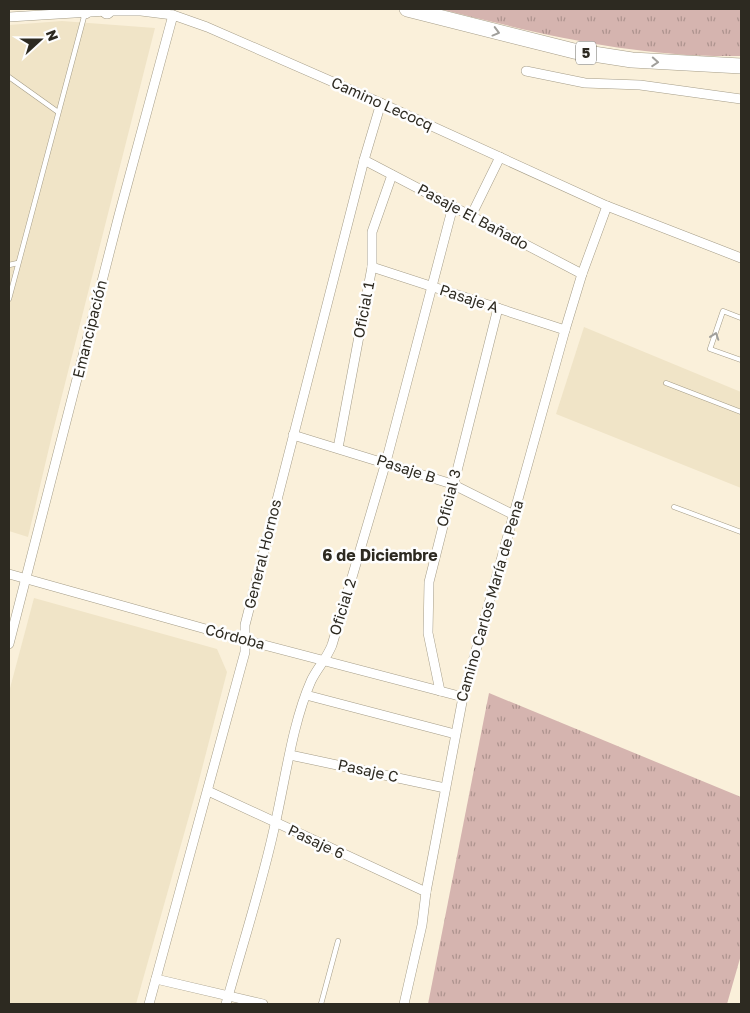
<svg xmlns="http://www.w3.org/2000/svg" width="750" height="1013" font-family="'Golos Text',sans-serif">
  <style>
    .built { fill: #f0e4c7 }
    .grass { fill: url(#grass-tufts) }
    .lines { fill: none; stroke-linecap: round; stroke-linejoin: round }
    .service-casing { stroke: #a59d88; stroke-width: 5.5 }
    .minor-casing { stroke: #a59d88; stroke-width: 10 }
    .trunk-casing { stroke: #a59d88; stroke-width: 16 }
    .service { stroke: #fff; stroke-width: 4.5 }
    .minor { stroke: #fff; stroke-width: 9 }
    .trunk { stroke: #fff; stroke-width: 15 }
    .oneway { stroke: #a09f9b }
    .labels { text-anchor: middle; stroke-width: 5; stroke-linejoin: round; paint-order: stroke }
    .shield { fill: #fefefe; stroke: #6c6a63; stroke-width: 1 }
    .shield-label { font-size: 14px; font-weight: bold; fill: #2d2a21 }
    .street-label { font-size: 15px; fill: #2d2a21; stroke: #fefefe }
    .neighbourhood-label { font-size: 16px; font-weight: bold; fill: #2d2a21; stroke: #fefefe }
  </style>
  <defs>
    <pattern id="grass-tufts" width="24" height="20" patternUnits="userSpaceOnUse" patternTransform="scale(1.25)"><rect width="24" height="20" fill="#d5b4af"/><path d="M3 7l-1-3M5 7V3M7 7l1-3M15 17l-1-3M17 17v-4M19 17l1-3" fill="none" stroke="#ad938e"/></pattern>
  </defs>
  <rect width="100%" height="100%" fill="#faf0da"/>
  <g class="built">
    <path d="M62,21L155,28L53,431L28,537L9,531V25Z"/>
    <path d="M584,327L741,392V488L556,414Z"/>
    <path d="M34,598L217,649L227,672L197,788L136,1004H9V692Z"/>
  </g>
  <g class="grass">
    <path d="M440,9H741V56C637,58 540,34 440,9Z"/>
    <path d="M489,693L741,797V955L727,1004H428Z"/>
  </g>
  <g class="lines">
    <defs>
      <g id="service">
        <path d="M9,77L58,112"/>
        <path d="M9,265L18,263"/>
        <path d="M9,299L85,13"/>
        <path d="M741,318L723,311L710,349L741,360"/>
        <path d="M666,383L741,412"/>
        <path d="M674,507L741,532"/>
        <path d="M321,1004L338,941"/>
      </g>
      <g id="minor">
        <path d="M9,17L107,11H141L173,15L207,27L381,103L607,206L741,258"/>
        <path d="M526,71L585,83L640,85L741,99"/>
        <path d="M364,160L582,274"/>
        <path d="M471,216L500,157"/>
        <path d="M372,267L565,330"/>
        <path d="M293,435L452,484L514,515"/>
        <path d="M338,448L372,267V232L392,175"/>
        <path d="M9,574L245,640L463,697"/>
        <path d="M9,644L119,215L173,15"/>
        <path d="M440,691L428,633L429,582L498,308"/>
        <path d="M306,695L455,734"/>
        <path d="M290,755L445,788"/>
        <path d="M208,791L426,892"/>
        <path d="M156,979L263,1004"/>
        <path d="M149,1004L245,652V625L364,160L381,103"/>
        <path d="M226,1004C242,946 261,888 274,829C285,782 292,724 311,681C317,668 326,660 332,645L386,462L453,206"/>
        <path d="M404,1004L422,925L426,892L463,697L565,330L582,274L607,206"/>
      </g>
      <g id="trunk">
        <path d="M105,9L107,11"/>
        <path d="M407,9L574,51L632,60L741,66"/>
        <path d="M85,11L87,9"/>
      </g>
    </defs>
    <use href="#service" class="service-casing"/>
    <use href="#minor" class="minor-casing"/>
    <use href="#trunk" class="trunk-casing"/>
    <use href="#service" class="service"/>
    <use href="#minor" class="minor"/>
    <use href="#trunk" class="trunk"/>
  </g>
  <defs><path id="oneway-chevron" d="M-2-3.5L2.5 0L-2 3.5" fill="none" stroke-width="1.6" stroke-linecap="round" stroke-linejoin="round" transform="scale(1.25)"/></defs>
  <g class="oneway">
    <use href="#oneway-chevron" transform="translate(496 32) rotate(15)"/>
    <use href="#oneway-chevron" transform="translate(655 62) rotate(4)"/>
    <use href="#oneway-chevron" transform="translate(715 336) rotate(-71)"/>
  </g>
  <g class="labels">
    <rect class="shield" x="576" y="41.5" width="20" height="23" rx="4"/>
    <g class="shield-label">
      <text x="586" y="58">5</text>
    </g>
    <g class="street-label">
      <text transform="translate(382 104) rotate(24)" y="5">Camino Lecocq</text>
      <text transform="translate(473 217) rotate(28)" y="5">Pasaje El Bañado</text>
      <text transform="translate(469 299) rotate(18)" y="5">Pasaje A</text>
      <text transform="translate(364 310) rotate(-79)" y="5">Oficial 1</text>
      <text transform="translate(90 329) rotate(-76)" y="5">Emancipación</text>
      <text transform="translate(406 469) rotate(18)" y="5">Pasaje B</text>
      <text transform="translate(449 498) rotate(-76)" y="5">Oficial 3</text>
      <text transform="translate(263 554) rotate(-76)" y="5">General Hornos</text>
      <text transform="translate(490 601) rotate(-74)" y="5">Camino Carlos María de Pena</text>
      <text transform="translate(343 607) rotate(-73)" y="5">Oficial 2</text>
      <text transform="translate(235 637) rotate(15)" y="5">Córdoba</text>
      <text transform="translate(368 771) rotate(12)" y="5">Pasaje C</text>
      <text transform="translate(316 842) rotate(25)" y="5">Pasaje 6</text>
    </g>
    <g class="neighbourhood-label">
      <text x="380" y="561">6 de Diciembre</text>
    </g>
  </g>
  <rect width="750" height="1013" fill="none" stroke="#2d2a21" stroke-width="20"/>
  <g transform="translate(40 40) rotate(69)" stroke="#fefefe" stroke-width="4" paint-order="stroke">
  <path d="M0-4L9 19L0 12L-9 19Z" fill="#2d2a21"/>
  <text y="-8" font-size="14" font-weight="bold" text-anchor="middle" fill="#2d2a21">N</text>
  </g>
</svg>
